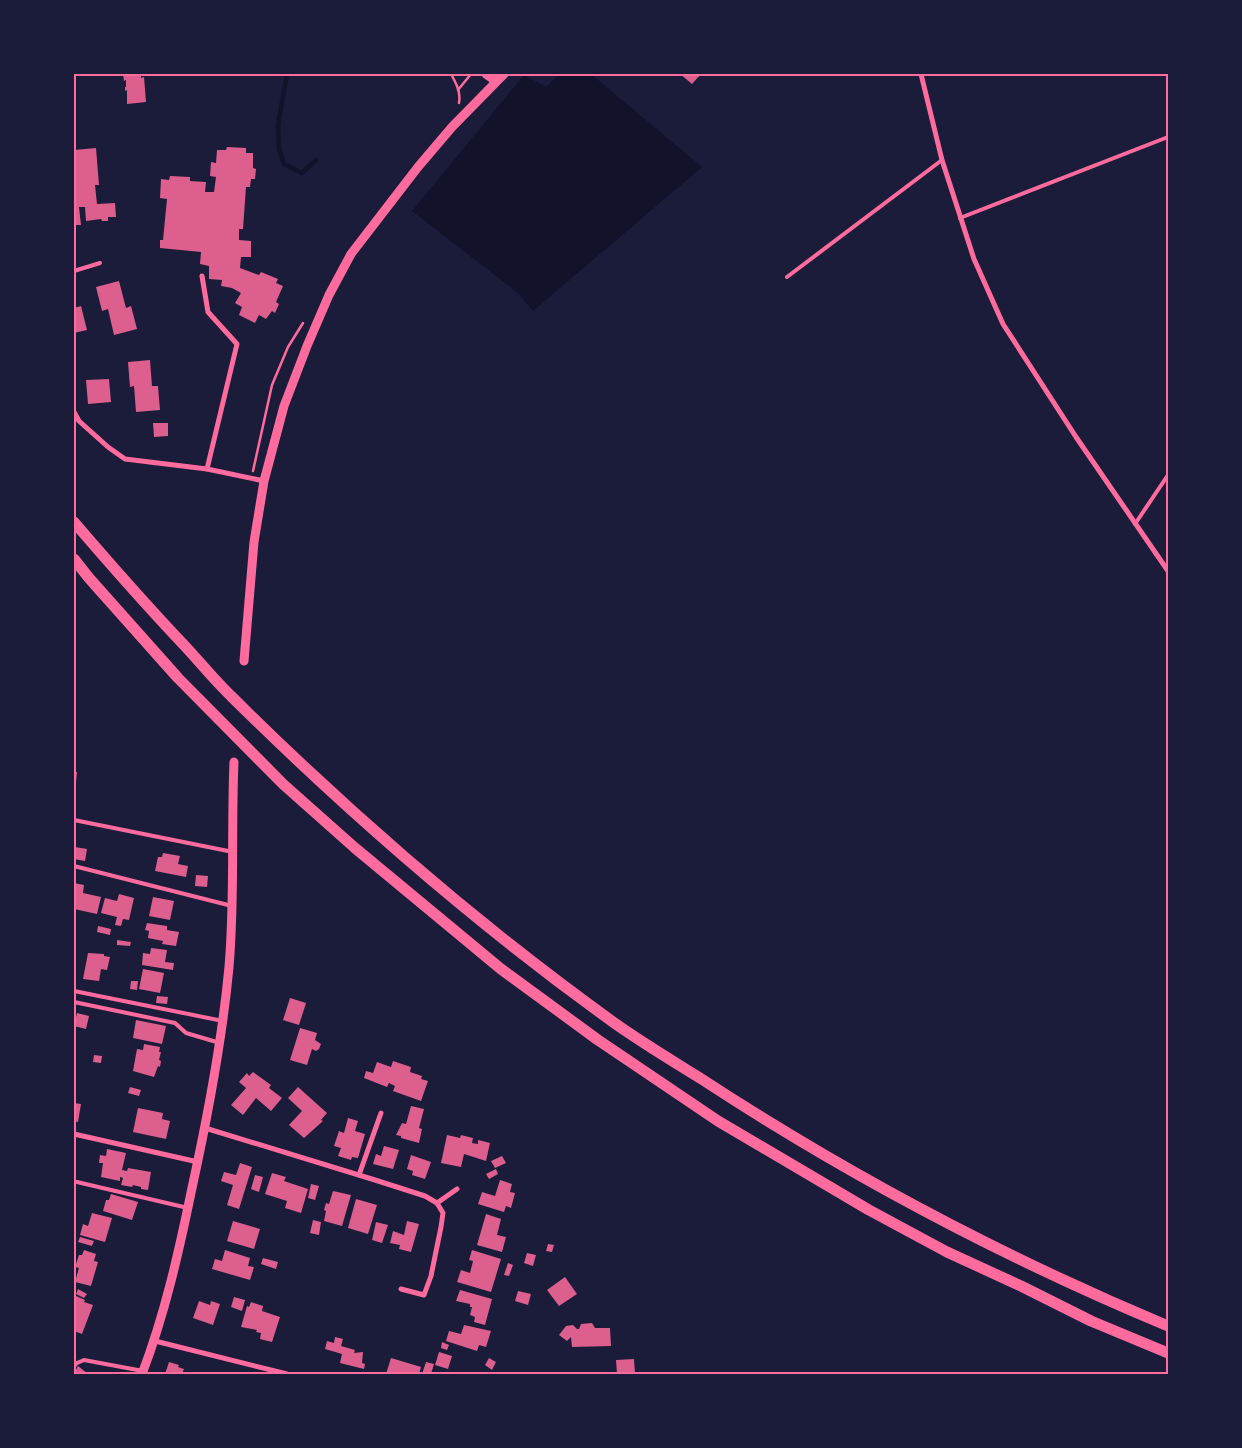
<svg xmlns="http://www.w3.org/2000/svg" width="1242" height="1448" font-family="Inter,sans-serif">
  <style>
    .water { fill: #12122b }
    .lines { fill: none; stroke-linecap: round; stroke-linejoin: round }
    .stream { stroke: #12122b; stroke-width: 4.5 }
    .building { fill: #dd5f8e }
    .path { stroke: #ff6b9d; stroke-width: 2.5 }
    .service { stroke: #ff6b9d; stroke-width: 4 }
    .minor { stroke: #ff6b9d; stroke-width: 5 }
    .tertiary { stroke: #ff6b9d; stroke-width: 9 }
    .trunk { stroke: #ff6b9d; stroke-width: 11 }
    .neatline { fill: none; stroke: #ff6b9d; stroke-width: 2 }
  </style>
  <rect width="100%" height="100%" fill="#1b1b3a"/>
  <path class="water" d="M560,74H591L702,167L533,311L518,293L412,211L524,75L546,87Z"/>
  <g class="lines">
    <path class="stream" d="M287,74L278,125L279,149L284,164L302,173L316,160"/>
  </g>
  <g class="building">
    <path d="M123,74H141V78L144,77L146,102L127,104V90L125,91V87H126V80L124,81Z"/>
    <path d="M680,74H701L692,84Z"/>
    <path d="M227,147L246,148V153H253V168L256,169L255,179H251L250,187H246L243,229H239V240L251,241V257H241L240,268L259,275L261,272L278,279L276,283L283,286L276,302L279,304L275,313L272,311L266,319L259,315L255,323L239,315L242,307L235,303L241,293L232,288L221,286L222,280L209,279V266L200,264L201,252L160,248V240H163L167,199L160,198L161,179L169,180L170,176L190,177V181L206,182L205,192H214L216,177L210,176L211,162L216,163L217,150H226Z"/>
    <path d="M96,148L99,185H95L97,204L115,203L116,217H108V221H102L101,219L86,221L85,207H79L81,225H74V198H75L74,150Z"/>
    <path d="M119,281L126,308L131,306L137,329L114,335L108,309L102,311L96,287Z"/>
    <path d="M81,306L87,330L74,333V308Z"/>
    <path d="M150,360L152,386H158L160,410L136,412L134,386L130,387L128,362Z"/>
    <path d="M109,379L111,402L88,404L86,380Z"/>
    <path d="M153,423H168V436L154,437Z"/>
    <path d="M74,772H77L75,792H74Z"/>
    <path d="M75,847L87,849L85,861L74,859Z"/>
    <path d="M163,853L180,856L178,864L188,866L186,877L155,871L158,857H162Z"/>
    <path d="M196,875L208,876L207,887L195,886Z"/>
    <path d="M74,883L84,885L83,893L101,897L97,914L74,909Z"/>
    <path d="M119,894L134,898L129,920L123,919L121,926L115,925L117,917L101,913L105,898L117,901Z"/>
    <path d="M153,897L174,901L170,920L149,916Z"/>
    <path d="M147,923L167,926V930L179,932L176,946L162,944L163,941L148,938L149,931L145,930Z"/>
    <path d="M98,926L111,929L110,935L97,932Z"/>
    <path d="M117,940L131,942L130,946L117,945Z"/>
    <path d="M151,948L167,950L165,962L174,963L173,970L142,965L143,953L150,954Z"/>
    <path d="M88,953L104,954V956L110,957L107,970L101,969L99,981L83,979Z"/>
    <path d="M143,969L164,973L160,993L139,989Z"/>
    <path d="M131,981H138L137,990L130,989Z"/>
    <path d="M157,996L168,997L167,1004L156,1003Z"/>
    <path d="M290,998L306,1003L299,1025L283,1020Z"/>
    <path d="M77,1013L89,1016L86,1029L74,1026Z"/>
    <path d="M136,1020L166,1026L162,1044L133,1038Z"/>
    <path d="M300,1028L317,1033L315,1040L321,1044L319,1049L316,1051L312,1049L307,1065L290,1060Z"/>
    <path d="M144,1044L160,1047L159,1052H161L159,1060L161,1061L160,1067L158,1066L154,1077L133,1071L137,1049L143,1050Z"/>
    <path d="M94,1055L102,1056L101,1063L93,1062Z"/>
    <path d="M393,1061L411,1067L410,1072L422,1076L421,1079L428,1081L421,1101L393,1091L395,1086L389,1083L387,1087L364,1078L366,1071L373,1073L377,1062L391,1067Z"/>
    <path d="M253,1072L271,1085L269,1088L282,1098L271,1111L256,1098L243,1115L231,1105L246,1088L239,1082L247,1073L249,1076Z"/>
    <path d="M130,1087L141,1090L139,1096L128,1093Z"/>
    <path d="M298,1087L327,1113L321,1120L323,1121L304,1138L289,1125L302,1111L288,1098Z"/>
    <path d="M74,1103L81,1104L78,1122L74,1121Z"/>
    <path d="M411,1106L424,1109L419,1128L422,1129L419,1143L401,1138V1136L396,1135L402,1123L406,1124Z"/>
    <path d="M138,1108L163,1113L162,1119L170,1121L166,1139L133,1132Z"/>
    <path d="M348,1118L358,1121L355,1131L365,1134L358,1158L352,1157L351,1160L338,1156L341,1148L334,1146L339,1131L344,1133Z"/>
    <path d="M447,1135L460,1138L461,1135L473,1138L472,1143L478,1144V1140L490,1143L486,1161L464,1154L461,1167L441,1163Z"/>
    <path d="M384,1146L399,1150L393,1169L373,1164L376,1154L381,1156Z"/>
    <path d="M107,1149L126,1153L122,1170L127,1171L128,1168L151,1172L148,1190L141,1189V1187L133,1185L132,1187L121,1185L123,1178L120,1177V1181L101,1177L103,1163H99L100,1155L106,1156Z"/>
    <path d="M411,1155L431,1162L425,1179L412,1175L413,1171L407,1169Z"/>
    <path d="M502,1156L506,1163L495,1168L491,1161Z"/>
    <path d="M240,1163L252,1167L239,1209L227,1205L233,1185L221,1181L224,1172L236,1175Z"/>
    <path d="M496,1169L498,1174L489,1179L486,1174Z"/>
    <path d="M272,1173L286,1177L284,1181L308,1189L301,1213L285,1208L287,1201L265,1194Z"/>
    <path d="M255,1175L263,1177L259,1192L251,1189Z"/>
    <path d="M500,1180L512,1184L510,1192L515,1193L511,1208L506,1206L504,1212L478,1204L482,1192L495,1196Z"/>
    <path d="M311,1184L319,1186L315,1200L308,1198Z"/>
    <path d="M333,1191L351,1195L342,1226L324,1221L326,1211L324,1210L326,1203L329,1204Z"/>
    <path d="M111,1194L138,1202L132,1220L103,1211L106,1200H109Z"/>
    <path d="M356,1199L377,1205L368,1234L348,1228Z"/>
    <path d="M92,1213L112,1218L105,1242L80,1235L83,1224L88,1226Z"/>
    <path d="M486,1214L501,1219L497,1235L506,1237L502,1252L477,1245Z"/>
    <path d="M313,1220L321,1222L319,1235L310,1233Z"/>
    <path d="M233,1221L260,1229L254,1249L227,1241Z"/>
    <path d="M407,1221L419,1224L411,1252L399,1249L400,1245L390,1243L393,1231L404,1235Z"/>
    <path d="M376,1222L388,1225L382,1243L372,1240Z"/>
    <path d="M80,1237L94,1241L92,1246L78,1242Z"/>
    <path d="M548,1244L554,1245L552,1252L546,1251Z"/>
    <path d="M84,1250L96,1254L94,1261L98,1262L91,1286L75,1282L79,1268L75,1267L79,1255H82Z"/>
    <path d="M225,1250L250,1258L248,1266L254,1267L250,1280L212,1269L215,1259L222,1261Z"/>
    <path d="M472,1250L501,1259L491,1292L457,1282L461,1270L470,1273L473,1261L469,1260Z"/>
    <path d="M527,1253L536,1255L533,1266L524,1263Z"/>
    <path d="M263,1258L278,1262L276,1269L261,1264Z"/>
    <path d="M508,1263L513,1265L509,1276L504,1275Z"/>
    <path d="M565,1277L577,1294L559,1306L547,1290Z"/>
    <path d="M78,1289L87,1294L84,1298L76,1294Z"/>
    <path d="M460,1290L492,1299L485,1325L474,1322L475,1317L470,1315L472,1307H470V1304L456,1301Z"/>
    <path d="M518,1291L531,1294L528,1305L515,1301Z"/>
    <path d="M76,1296L85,1300L84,1302L93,1305L82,1334L74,1331V1297Z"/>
    <path d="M234,1297L245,1300L242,1311L231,1307Z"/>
    <path d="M199,1301L210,1305L211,1301L220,1304L213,1325L193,1318Z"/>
    <path d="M251,1302L263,1306L262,1311L280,1317L272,1342L260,1339L261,1333L256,1332L257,1330L241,1327L247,1306L249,1307Z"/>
    <path d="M592,1323L595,1328H610L611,1346L572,1347L571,1337L567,1341L559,1335L566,1326L573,1325L577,1329H579L581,1324Z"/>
    <path d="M464,1325L491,1331L486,1347L479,1345L477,1351L446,1341L449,1331L461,1334Z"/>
    <path d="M335,1337L343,1339L341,1346L355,1350L354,1353L363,1352L362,1363L365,1364L364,1369L340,1363L342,1354L325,1349L327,1341L334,1343Z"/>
    <path d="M442,1342L449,1345L447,1350L441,1348Z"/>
    <path d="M439,1352L452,1356L448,1369L435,1365Z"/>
    <path d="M391,1358L421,1367L419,1374H386Z"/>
    <path d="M489,1358L496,1362L492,1370L485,1365Z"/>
    <path d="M634,1359L635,1374H617L616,1360Z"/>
    <path d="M169,1362L179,1365L178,1367L184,1369L182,1374H165Z"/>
    <path d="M426,1362L434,1364L431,1374H422Z"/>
    <path d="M78,1366L88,1374H74Z"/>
  </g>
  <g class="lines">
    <g class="path">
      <path d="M451,74C456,83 461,92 459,103"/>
      <path d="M458,90L471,74"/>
      <path d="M253,471L272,385L288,347L303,323"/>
    </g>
    <g class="service">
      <path d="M960,218L1168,137"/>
      <path d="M74,271L100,263"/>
      <path d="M787,277L942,160"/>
      <path d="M1135,524L1168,475"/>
      <path d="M74,820L233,852"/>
      <path d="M74,866L232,906"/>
      <path d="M74,991L223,1021"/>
      <path d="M74,1002L175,1023L186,1033L220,1043"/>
      <path d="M77,1182L188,1208"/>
      <path d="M74,1366L77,1363L84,1360L143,1371"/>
    </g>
    <g class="minor">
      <path d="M921,74L942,160L974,259L1003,324L1076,437L1168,571"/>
      <path d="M202,276L208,312L237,344L207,469"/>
      <path d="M74,412L79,421L108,447L125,459L207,469L264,481"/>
      <path d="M205,1128L375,1180L425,1196L437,1203L443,1213L441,1227L431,1276L424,1295L401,1289"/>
      <path d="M74,1134L198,1162"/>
      <path d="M359,1175L381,1113"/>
      <path d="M437,1203L457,1189"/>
      <path d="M155,1341L287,1374"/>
    </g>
    <g class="tertiary">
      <path d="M486,74L496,81"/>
      <path d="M244,661L254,542L264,481L284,406L307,346L329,295L351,254L418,167L452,127L504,74"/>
      <path d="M142,1374C165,1314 179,1251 192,1188C208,1115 222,1042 229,967C235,899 231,831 234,762"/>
    </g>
    <g class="trunk">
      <path d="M74,522C110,564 146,605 184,645C200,662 214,680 231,696C350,814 477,924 613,1022C641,1042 671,1060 700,1078C848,1175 1005,1258 1168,1326"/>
      <path d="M74,559L89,578L178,678L283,784L355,848L501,969L598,1040L718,1121L869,1210L947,1252L1021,1286L1091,1321L1168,1353"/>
    </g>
  </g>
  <rect width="1242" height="1448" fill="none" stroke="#1b1b3a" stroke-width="150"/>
  <rect x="75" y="75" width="1092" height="1298" class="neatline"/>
</svg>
